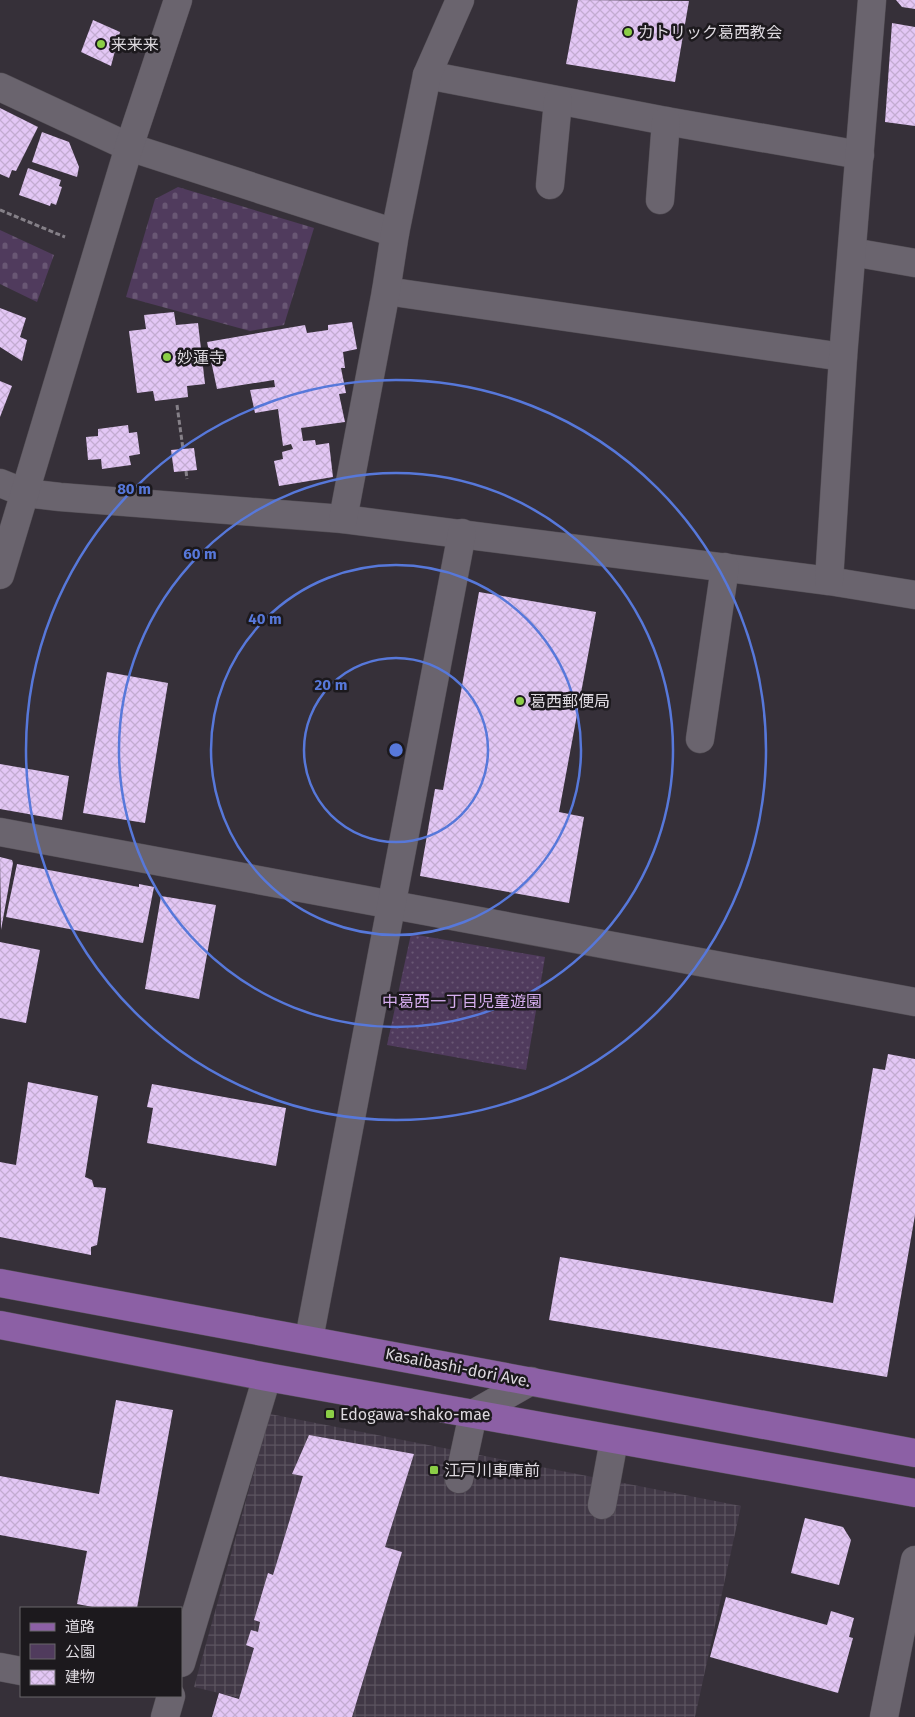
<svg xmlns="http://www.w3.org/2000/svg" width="915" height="1717" font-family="'Fira Sans','Noto Sans JP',sans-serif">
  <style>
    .industrial { fill: url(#industrial-grid) }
    .green { fill: url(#green-dots) }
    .cemetery { fill: url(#cemetery-stones) }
    .building { fill: url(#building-cross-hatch) }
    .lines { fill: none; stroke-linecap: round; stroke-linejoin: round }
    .minor-casing { stroke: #534e55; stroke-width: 29 }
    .major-casing { stroke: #534e55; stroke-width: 29 }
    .path { stroke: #858088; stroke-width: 3; stroke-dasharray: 5 2.5; stroke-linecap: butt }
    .minor { stroke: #6a646e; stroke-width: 28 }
    .major { stroke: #8c60a5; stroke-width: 28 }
    .ring { fill: none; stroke: #5778da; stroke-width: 2.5 }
    .poi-dot { fill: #8bce46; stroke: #1c191d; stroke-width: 2 }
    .labels { text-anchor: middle; stroke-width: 5; stroke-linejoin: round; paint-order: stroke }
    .poi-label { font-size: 16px; fill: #ddd9df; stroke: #1c191d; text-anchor: start }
    .park-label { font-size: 16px; fill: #d6aeef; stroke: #1c191d }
    .street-label { font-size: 16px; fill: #ddd9df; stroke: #1c191d }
    .centre { fill: #5778da; stroke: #1c191d; stroke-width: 2.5 }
    .ring-label { font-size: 15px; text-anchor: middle; font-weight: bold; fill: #5778da; stroke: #1c191d; stroke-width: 5; stroke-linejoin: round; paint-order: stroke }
  </style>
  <defs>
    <pattern id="industrial-grid" width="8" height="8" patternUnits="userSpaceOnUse" patternTransform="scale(1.25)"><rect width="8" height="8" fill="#413846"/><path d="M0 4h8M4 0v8" fill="none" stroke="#5c5460"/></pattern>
    <pattern id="green-dots" width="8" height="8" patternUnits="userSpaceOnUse" patternTransform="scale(1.25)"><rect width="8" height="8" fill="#503b5d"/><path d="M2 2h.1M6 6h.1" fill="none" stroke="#695774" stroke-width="1.8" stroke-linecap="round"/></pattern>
    <pattern id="cemetery-stones" width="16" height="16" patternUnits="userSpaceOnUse" patternTransform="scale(1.25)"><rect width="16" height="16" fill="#503b5d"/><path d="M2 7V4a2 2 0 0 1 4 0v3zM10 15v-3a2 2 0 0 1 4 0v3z" fill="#695774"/></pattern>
    <pattern id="building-cross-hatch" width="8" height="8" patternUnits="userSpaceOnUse" patternTransform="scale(1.25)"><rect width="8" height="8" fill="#e3c7f5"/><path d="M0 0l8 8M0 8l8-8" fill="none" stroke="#c3acd1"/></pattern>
  </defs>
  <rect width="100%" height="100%" fill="#363039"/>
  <path class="industrial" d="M270,1414L741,1506L695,1717H318L194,1687Z"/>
  <path class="green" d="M411,934L545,957L526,1070L387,1045Z"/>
  <g class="cemetery">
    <path d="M178,187L314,228L284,325L250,331L126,297L155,199Z"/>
    <path d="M0,230L54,255L37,302L0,284Z"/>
  </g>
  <g class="building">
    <path d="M578,0L689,1L675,82L566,64Z"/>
    <path d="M896,0H915V9L902,7Z"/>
    <path d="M93,20L120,32L111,66L81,52Z"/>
    <path d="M892,23L915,27V126L885,122Z"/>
    <path d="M0,108L38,127L16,171L12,170L9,178L0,174Z"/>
    <path d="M42,132L69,142L79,167L77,177L32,162Z"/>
    <path d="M28,168L61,180L59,186L62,187L56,205L51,203L50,206L19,195Z"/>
    <path d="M0,308L26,318L20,337L27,340L22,361L0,347Z"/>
    <path d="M174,312L176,325L198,323L205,384L187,386L188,397L155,401L153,391L137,393L129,331L146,329L144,315Z"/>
    <path d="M352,322L357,349L343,352L345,368H341L346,393L339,394L345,422L301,428L303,441L315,440L316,445L329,443L333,477L279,486L274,461L283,459L282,452L293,449L291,444L283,446L278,409L255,413L250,390L275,387L274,380L217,389L207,342L305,325L307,333L328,330V325Z"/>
    <path d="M0,381L12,386L0,417Z"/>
    <path d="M128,425L129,433L137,432L140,454L129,456L131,465L102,469L101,459L88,460L86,437L98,436V429Z"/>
    <path d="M194,448L197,470L174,472L171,450Z"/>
    <path d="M479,592L596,612L559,812L584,817L569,903L420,876L435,789L443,790Z"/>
    <path d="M107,672L168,683L145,823L83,813Z"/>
    <path d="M0,764L69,776L62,820L0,809Z"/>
    <path d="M0,857L12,860L13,863L1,930Z"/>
    <path d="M17,864L139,887V884L154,887L143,943L6,917Z"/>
    <path d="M161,896L216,905L199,999L145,989Z"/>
    <path d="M0,942L40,950L26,1023L0,1018Z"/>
    <path d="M888,1054L915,1059V1215L887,1377L549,1320L560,1257L833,1303L873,1068L885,1070Z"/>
    <path d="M28,1082L98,1096L85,1177L92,1180L94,1187L106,1188L97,1245L91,1247V1255L0,1237V1162L16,1165Z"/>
    <path d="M152,1084L286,1108L276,1166L147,1143L153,1108L147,1107Z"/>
    <path d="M116,1400L173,1410L137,1608H98L77,1604L87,1551L0,1535V1476L99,1494Z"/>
    <path d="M309,1435L414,1454L385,1547L402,1552L352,1717H212L219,1693L239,1699L254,1648L246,1645L251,1630L258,1632L260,1622L254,1620L268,1573L273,1575L303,1476L292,1474Z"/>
    <path d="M805,1518L843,1527L851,1540L839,1585L791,1573Z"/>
    <path d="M726,1597L827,1625L831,1611L854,1618L849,1637L853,1638L838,1693L710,1657Z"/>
  </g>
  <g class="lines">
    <defs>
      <g id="minor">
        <path d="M427,75L666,121L860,155"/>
        <path d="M0,87L129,147L395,233"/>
        <path d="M550,185L558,101"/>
        <path d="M660,200L666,121"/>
        <path d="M852,252L915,263"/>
        <path d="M386,291L843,357"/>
        <path d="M0,483L25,493L60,497L343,519L829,581L915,595"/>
        <path d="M343,519L386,291L395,233L427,75L460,0"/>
        <path d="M0,575L129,147L178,0"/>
        <path d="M829,581L843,357L872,0"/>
        <path d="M700,739L725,567"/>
        <path d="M0,832L915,1002"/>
        <path d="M309,1339L462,533"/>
        <path d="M459,1479L473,1414L531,1381"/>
        <path d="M602,1505L614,1440"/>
        <path d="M181,1663L267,1377"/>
        <path d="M0,1667L21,1671"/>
        <path d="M165,1717L171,1696"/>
        <path d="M884,1717L915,1560"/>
      </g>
      <g id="major">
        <path d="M0,1283L915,1453"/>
        <path d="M0,1325L267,1377L915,1493"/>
      </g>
    </defs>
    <use href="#minor" class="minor-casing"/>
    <use href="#major" class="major-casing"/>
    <g class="path">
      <path d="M0,210L65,237"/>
      <path d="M177,405L183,449"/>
      <path d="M186,471L187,479"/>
    </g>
    <use href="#minor" class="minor"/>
    <use href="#major" class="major"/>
  </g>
  <g class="ring">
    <circle cx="396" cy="750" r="92"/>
    <circle cx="396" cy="750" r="185"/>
    <circle cx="396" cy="750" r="277"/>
    <circle cx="396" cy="750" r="370"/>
  </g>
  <g class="poi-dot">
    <circle cx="628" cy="32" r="5"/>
    <circle cx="101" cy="44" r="5"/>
    <circle cx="167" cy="357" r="5"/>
    <circle cx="520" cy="701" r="5"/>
    <rect x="325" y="1409" width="10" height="10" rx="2.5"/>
    <rect x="429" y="1465" width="10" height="10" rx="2.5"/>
  </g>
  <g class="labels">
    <g class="poi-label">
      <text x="638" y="38">カトリック葛西教会</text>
      <text x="111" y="50">来来来</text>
      <text x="177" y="363">妙蓮寺</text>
      <text x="530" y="707">葛西郵便局</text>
      <text x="340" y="1420">Edogawa-shako-mae</text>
      <text x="444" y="1476">江戸川車庫前</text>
    </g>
    <g class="park-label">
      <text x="462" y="1007">中葛西一丁目児童遊園</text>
    </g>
    <g class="street-label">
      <text transform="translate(458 1367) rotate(11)" y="6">Kasaibashi-dori Ave.</text>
    </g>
  </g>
  <circle cx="396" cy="750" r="8" class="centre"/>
  <g class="ring-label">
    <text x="134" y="494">80 m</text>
    <text x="200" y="559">60 m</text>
    <text x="265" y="624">40 m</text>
    <text x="331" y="690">20 m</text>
  </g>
  <rect x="20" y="1607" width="162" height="90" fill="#1c191d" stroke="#69666b"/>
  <rect x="30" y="1623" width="25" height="8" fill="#8c60a5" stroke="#69666b"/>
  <text x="65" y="1632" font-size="15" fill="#ddd9df">道路</text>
  <rect x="30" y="1644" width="25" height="15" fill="#503b5d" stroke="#69666b"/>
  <text x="65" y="1657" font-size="15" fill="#ddd9df">公園</text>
  <rect x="30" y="1670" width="25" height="15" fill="url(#building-cross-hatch)" stroke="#69666b"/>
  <text x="65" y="1682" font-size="15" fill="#ddd9df">建物</text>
</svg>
